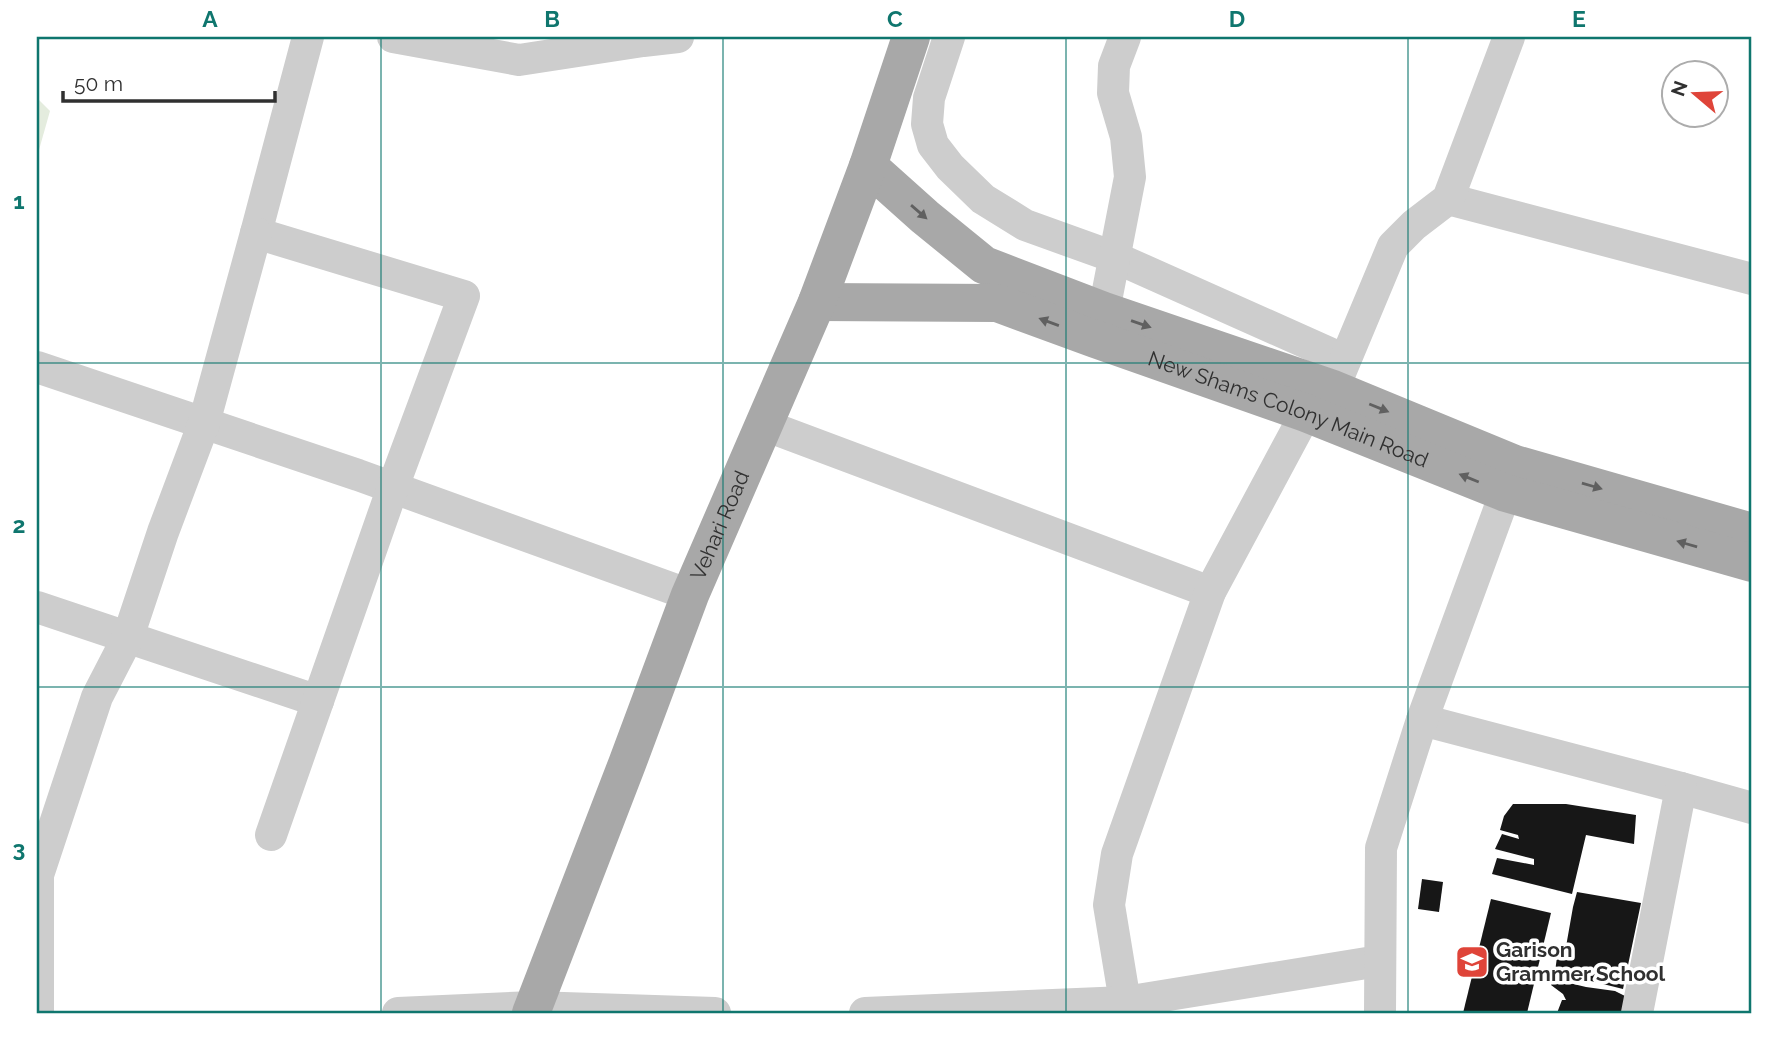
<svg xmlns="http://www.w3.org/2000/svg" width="1789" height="1050" font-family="Raleway,sans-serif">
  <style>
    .green { fill: #e4ecde }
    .building { fill: #171717 }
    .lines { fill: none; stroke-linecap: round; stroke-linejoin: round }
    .minor { stroke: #cdcdcd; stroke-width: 32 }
    .major { stroke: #a8a8a8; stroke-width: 38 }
    .oneway { fill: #606060 }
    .grid { fill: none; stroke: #0f766e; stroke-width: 2; stroke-opacity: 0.55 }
    .labels { text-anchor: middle; stroke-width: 7; stroke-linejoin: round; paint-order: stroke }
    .street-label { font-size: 21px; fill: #303030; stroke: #fff }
    .poi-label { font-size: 21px; font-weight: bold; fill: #303030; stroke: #fff; text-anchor: start }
    .neatline { fill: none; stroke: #0f766e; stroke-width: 2.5 }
    .grid-label { font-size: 23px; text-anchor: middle; font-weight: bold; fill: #0f766e }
  </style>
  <rect width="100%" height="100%" fill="#fff"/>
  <path class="green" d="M37,98L50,111L37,157Z"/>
  <g class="building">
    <path d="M1513,804H1566L1636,815L1634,844L1586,835L1572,894L1492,874L1497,858L1534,865V859L1495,849L1502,834L1519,839L1518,835L1500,830L1504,816Z"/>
    <path d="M1422,879L1443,882L1439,912L1418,909Z"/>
    <path d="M1577,892L1641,903L1623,989L1555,972L1557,957L1564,958L1573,907Z"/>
    <path d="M1491,899L1551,913L1527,1013H1463Z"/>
    <path d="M1555,975L1566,977L1565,982L1586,987L1615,991L1625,996L1622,1013H1557L1562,1000H1566L1563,994L1551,985Z"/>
  </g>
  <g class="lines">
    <g class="minor">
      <path d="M393,37L519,60L643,41L678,37"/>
      <path d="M949,37L929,98L927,124L933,145L950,167L983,199L1025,225L1114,257L1345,360"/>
      <path d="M1448,199L1752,279"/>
      <path d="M1097,334L1104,311L1130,177L1126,137L1113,93L1114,66L1125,37"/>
      <path d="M37,367L358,475L690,595"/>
      <path d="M1337,380L1393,246L1414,225L1448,199L1509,37"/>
      <path d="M764,425L1210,592"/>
      <path d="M37,607L318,701"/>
      <path d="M1422,720L1681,788L1752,808"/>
      <path d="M271,835L393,487L464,296L256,233L308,37"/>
      <path d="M1125,1002L1109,905L1117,854L1210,592L1306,413"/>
      <path d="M38,1013V875L97,697L128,637L163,532L204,423L256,233"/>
      <path d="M398,1013L533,1007L715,1013"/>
      <path d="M865,1013L1125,1002L1379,961"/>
      <path d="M1380,1013L1381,848L1422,720L1513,472"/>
      <path d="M1637,1013L1681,788"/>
    </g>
    <g class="major">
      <path d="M868,166L925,217L984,265L1104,311L1333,389L1515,464L1752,532"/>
      <path id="s1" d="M817,302L997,303L1095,339L1306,413L1506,493L1752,563"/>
      <path id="s2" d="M531,1013L627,764L690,595L817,302L868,166L911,37"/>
    </g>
  </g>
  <defs><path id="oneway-solid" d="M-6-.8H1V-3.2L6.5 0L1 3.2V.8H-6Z" transform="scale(1.75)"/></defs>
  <g class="oneway">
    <use href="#oneway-solid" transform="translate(919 212) rotate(41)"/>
    <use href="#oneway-solid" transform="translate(1049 322) rotate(-160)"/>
    <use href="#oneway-solid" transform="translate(1141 324) rotate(19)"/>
    <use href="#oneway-solid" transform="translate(1379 408) rotate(22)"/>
    <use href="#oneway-solid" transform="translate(1469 478) rotate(-158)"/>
    <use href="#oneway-solid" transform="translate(1592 486) rotate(16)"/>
    <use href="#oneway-solid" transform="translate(1687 544) rotate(-164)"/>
  </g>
  <path class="grid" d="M381,37V1013M723,37V1013M1066,37V1013M1408,37V1013M37,363H1752M37,687H1752"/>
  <defs>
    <symbol id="school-square" viewBox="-11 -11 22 22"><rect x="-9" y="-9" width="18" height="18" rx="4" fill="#df4439" stroke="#fff"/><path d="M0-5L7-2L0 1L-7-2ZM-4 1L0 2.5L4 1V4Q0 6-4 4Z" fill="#fff"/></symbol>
  </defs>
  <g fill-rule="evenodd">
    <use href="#school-square" x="1453" y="943" width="38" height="38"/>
  </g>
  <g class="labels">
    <g class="street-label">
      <text dy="7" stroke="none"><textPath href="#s1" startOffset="490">New Shams Colony Main Road</textPath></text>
      <text dy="7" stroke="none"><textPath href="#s2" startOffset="523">Vehari Road</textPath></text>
    </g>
    <g class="poi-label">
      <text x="1496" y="957">Garison<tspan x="1496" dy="24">Grammer School</tspan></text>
    </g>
  </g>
  <rect width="1789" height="1050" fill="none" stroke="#ffffff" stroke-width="77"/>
  <g transform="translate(1695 94) rotate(289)"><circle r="33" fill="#ffffff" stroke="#acacac" stroke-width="2"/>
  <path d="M0-5L12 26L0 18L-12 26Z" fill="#df4439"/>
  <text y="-10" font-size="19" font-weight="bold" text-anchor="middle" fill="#303030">N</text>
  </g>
  <path d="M63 91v10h212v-10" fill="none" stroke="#303030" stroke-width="3.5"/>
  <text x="74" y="91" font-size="21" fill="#303030" stroke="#ffffff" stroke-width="5" paint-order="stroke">50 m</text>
  <rect x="38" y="38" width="1712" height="974" class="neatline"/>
  <g class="grid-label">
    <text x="210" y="27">A</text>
    <text x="552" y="27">B</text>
    <text x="895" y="27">C</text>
    <text x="1237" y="27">D</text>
    <text x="1579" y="27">E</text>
    <text x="19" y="209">1</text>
    <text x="19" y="533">2</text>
    <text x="19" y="857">3</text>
  </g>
</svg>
